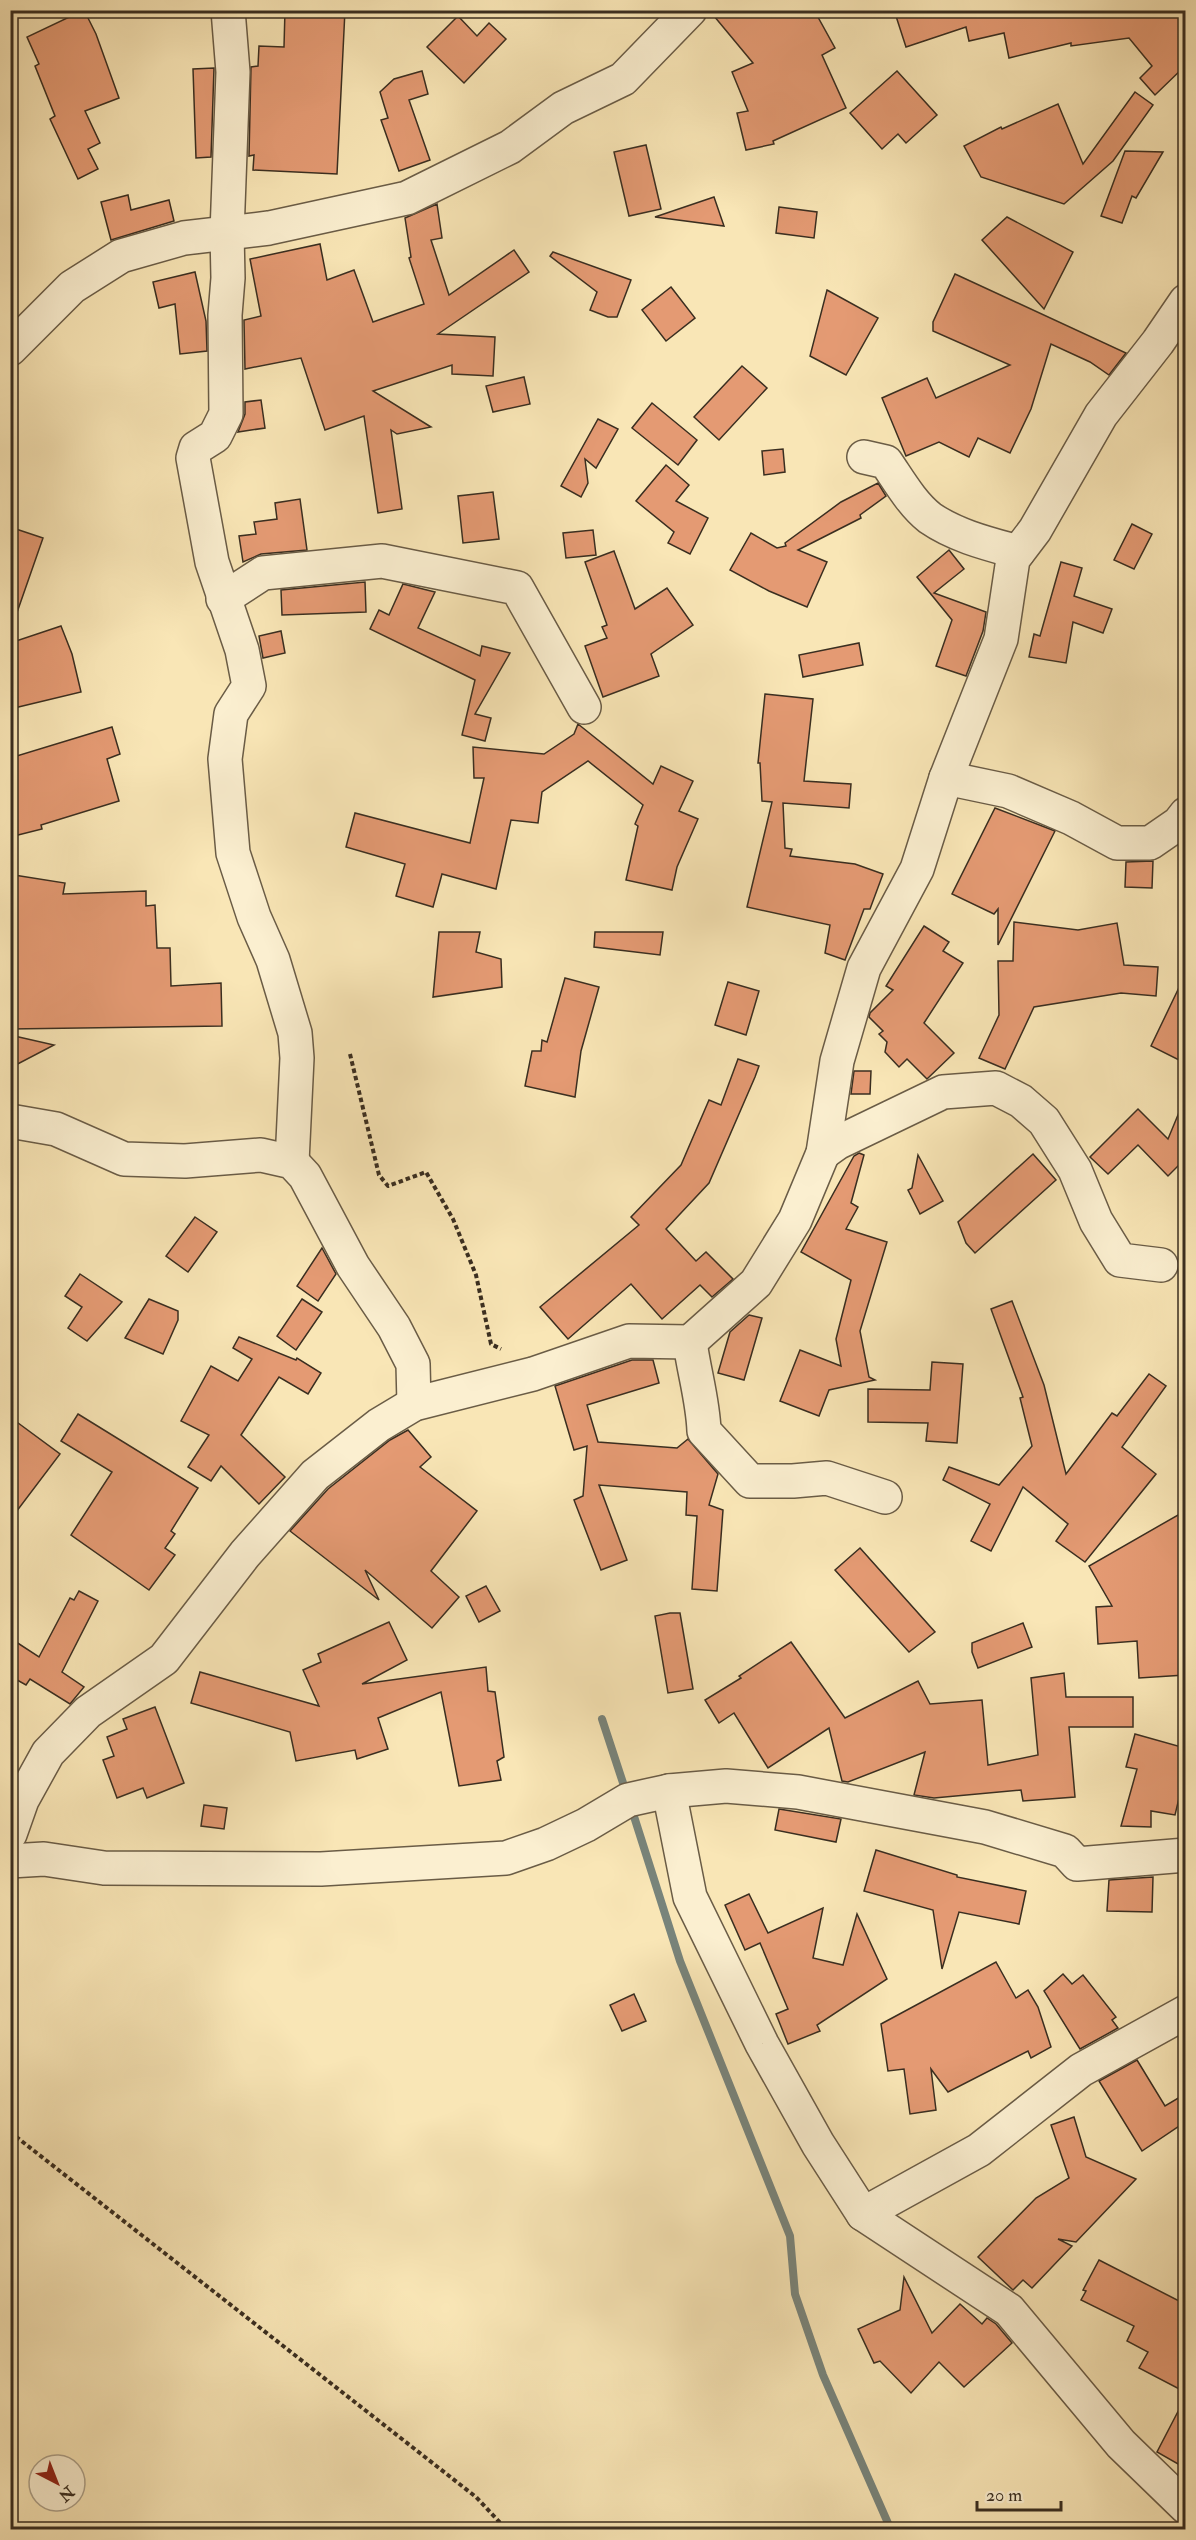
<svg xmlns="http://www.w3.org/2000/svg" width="1196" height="2540" font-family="'IM FELL Double Pica',serif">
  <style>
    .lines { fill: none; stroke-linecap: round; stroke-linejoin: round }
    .stream { stroke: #78847b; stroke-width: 8 }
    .building { fill: #e49a73; stroke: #3a2e20; stroke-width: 1.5 }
    .minor-casing { stroke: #6a5c46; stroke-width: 36 }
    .path { stroke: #3a2e20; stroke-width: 4; stroke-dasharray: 4.5 3; stroke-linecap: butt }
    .minor { stroke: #fbefd0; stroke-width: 33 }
  </style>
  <rect width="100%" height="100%" fill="#f9e6b6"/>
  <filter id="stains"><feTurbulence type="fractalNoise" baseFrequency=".00333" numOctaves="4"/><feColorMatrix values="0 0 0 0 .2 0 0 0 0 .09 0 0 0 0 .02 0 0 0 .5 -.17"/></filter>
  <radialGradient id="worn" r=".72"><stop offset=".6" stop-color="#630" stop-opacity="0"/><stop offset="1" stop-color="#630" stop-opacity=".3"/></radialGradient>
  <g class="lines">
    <g class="stream">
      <path d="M602,1719L627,1795"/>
      <path d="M631,1807L680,1961L790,2236L795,2294L823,2375L891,2530"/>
    </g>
  </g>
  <g class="building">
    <path d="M84,10L96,34L119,98L85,111L100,143L88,149L98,169L78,179L50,119L55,116L35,66L39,64L27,37Z"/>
    <path d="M285,10H345L337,174L253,170L254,155L249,156L251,67L258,66L259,46L284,47Z"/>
    <path d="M709,10H814L835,48L822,55L846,108L773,141L774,144L746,150L737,113L748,111L732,72L753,63Z"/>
    <path d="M894,10H1185V66L1155,95L1140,78L1152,66L1129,38L1071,46V43L1009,58L1004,33L969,41L966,27L906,47Z"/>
    <path d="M458,16L477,36L489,23L506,39L464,83L427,47Z"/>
    <path d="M214,68L211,157L196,158L193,69Z"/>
    <path d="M422,71L428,94L409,100L430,160L399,171L381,120L388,118L380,92L394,79Z"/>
    <path d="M897,71L937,115L906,143L898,134L882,149L850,113Z"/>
    <path d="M1135,92L1153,105L1113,161L1064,204L981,177L964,146L1001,127L1002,129L1058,104L1083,164Z"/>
    <path d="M646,145L661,209L629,216L614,152Z"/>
    <path d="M1125,151L1163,152L1136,198L1132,196L1122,223L1101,216Z"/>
    <path d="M128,195L131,210L169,200L174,221L111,240L101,202Z"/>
    <path d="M714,197L724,226L655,217Z"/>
    <path d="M437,204L442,238L431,240L449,295L514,250L529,272L438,334L495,337L493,376L452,374V365L373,391L431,427L397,434L391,430L402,509L378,513L364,416L325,430L301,358L245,369L244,320L261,316L250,259L320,244L327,280L354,270L373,322L424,304L409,258L411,257L405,218Z"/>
    <path d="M779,207L817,212L814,238L776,233Z"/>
    <path d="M1007,217L1073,252L1044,309L982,240Z"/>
    <path d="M553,252L631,280L617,317H608L590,310L597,292L550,256Z"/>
    <path d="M195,272L206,321L207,351L180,354L175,304L159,308L153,282Z"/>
    <path d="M955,274L1126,353L1109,375L1090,362L1051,344L1031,409L1010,453L978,438L969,457L939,442L906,456L882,398L927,378L936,398L1010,365L933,331V322Z"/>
    <path d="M671,287L695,318L666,341L642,310Z"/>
    <path d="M827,290L878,318L846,375L810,356Z"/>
    <path d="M742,366L767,388L719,440L694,417Z"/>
    <path d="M524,377L530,404L493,412L486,386Z"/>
    <path d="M261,400L265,428L238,432L245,414V402Z"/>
    <path d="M652,403L697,440L678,465L632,428Z"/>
    <path d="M598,419L618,429L596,468L585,459L588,483L581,497L561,486Z"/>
    <path d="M783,449L785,472L764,475L762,451Z"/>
    <path d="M666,465L689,485L676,501L708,518L690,554L668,543L674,532L636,501Z"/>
    <path d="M878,483L886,496L860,515L861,518L798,550L827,562L807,607L769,591L730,570L751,533L777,548L786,546L785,543L841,502Z"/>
    <path d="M493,492L499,539L463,543L458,496Z"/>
    <path d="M300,499L307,550L261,554L243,562L239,536L256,534L254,522L277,519L275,503Z"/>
    <path d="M1132,524L1152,534L1134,569L1114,560Z"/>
    <path d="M10,527L43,538L14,621L10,620Z"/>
    <path d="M593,530L596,555L566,558L563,533Z"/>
    <path d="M949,550L964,569L934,593L986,612L983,631L966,676L936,666L952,620L917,577Z"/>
    <path d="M614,551L635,609L667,588L693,625L651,654L659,676L603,697L585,646L607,638L602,627L607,625L585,562Z"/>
    <path d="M1061,562L1082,568L1074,596L1112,609L1103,633L1073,622L1066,663L1029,657L1034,634L1040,636Z"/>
    <path d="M365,582L366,612L282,615L281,590Z"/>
    <path d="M403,584L435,592L418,628L480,656L482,646L510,653L475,714L491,718L485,741L462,735L475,680L370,629L379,610L389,615Z"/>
    <path d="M61,626L72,654L81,692L10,709V643Z"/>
    <path d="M281,631L285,653L263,658L259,636Z"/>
    <path d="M859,643L863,665L803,677L799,655Z"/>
    <path d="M765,694L813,699L804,781L851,784L849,808L783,803L785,848L792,849L790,856L855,864L883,874L870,909H864L845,960L825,953L830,925L747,907L772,802L762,801L760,763H758Z"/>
    <path d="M578,724L653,784L661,766L693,781L679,811L698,819L677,867L672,890L626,880L638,826L635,824L643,805L588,761L542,792L538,823L511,820L496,889L442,874L433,907L396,896L405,864L346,847L355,813L470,843L484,778H474L473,747L544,754L574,734Z"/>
    <path d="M112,727L120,754L107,759L119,801L41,825L42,829L10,837V758Z"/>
    <path d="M995,808L1055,831L998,945V909L994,914L952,894Z"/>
    <path d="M1153,861L1152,888L1125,887L1126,862Z"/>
    <path d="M14,875L65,883L63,894L146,891V906L155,905L157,948H170L171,986L221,983L222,1026L10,1029V902Z"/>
    <path d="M1014,922L1078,930L1117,923L1124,965L1158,967L1156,996L1121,993L1034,1007L1005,1069L979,1058L999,1015L998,961H1013Z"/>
    <path d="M924,926L949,942L943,951L963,963L924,1023L954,1053L927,1079L907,1059L899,1067L885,1052L887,1042L879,1034L883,1031L869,1017L870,1013L893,990L886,986Z"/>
    <path d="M439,932H480L476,952L501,959L502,987L433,997Z"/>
    <path d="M595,932H663L660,955L594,947Z"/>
    <path d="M1185,975V1063L1151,1046Z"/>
    <path d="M565,978L599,987L581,1051L575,1097L525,1086L532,1051H541L542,1040L547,1042Z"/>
    <path d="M728,982L759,991L746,1035L715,1025Z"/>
    <path d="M10,1035L54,1045L10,1068Z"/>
    <path d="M738,1059L759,1066L755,1077L709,1183L666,1229L696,1261L706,1252L733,1279L712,1297L700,1285L662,1319L631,1284L568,1339L540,1307L639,1225L631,1217L681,1165L709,1100L721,1105Z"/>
    <path d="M854,1071H871L870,1094H851Z"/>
    <path d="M1185,1098V1159L1168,1176L1138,1145L1108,1174L1090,1157L1138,1109L1168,1139Z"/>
    <path d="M859,1153L864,1155L851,1203L858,1207L846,1229L887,1242L860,1331L869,1377L875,1380L829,1390L819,1416L780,1401L800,1350L841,1366L836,1339L851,1280L801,1252L854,1156Z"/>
    <path d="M1033,1154L1056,1180L975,1253L966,1243L958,1222Z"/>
    <path d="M918,1155L943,1201L920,1214L908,1190L912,1188Z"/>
    <path d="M195,1217L217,1232L188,1272L166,1256Z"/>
    <path d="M322,1248L336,1274L318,1301L297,1286Z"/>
    <path d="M80,1274L122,1302L87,1341L68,1328L82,1307L65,1296Z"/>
    <path d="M149,1299L178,1311V1320L163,1354L125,1338Z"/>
    <path d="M302,1299L322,1312L296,1350L277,1336Z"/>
    <path d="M1012,1301L1044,1385L1066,1474L1112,1413L1117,1416L1149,1374L1166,1386L1122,1447L1156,1474L1085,1562L1056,1541L1068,1524L1023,1487L991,1551L971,1541L990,1504L943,1480L949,1467L999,1485L1032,1446L1020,1398L1023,1397L991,1309Z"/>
    <path d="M749,1315L762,1318L744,1380L718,1373L730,1332Z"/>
    <path d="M239,1337L296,1360L297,1358L321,1373L308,1394L279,1377L241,1435L285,1477L259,1504L221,1466L211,1481L188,1467L209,1435L181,1421L211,1366L238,1381L252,1359L233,1348Z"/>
    <path d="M632,1360H653L659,1383L587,1405L598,1442L677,1448L688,1439L718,1474L709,1505L723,1510L717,1591L692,1589L697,1516L686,1515L687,1492L599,1485L627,1560L601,1570L574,1500L583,1496L587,1446L574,1450L555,1386Z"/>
    <path d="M932,1362L963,1364L957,1443L926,1441L928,1423L868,1422V1389L930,1390Z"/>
    <path d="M78,1414L198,1488L171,1531L175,1534L165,1548L175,1555L149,1590L71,1535L112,1472L61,1441Z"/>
    <path d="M10,1417L60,1454L10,1520Z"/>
    <path d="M408,1430L431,1457L420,1467L477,1511L431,1571L459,1597L432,1628L365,1570L379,1600L290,1531L328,1489L390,1440Z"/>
    <path d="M1185,1511V1675L1139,1678L1137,1641L1098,1644L1096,1607L1112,1606L1089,1566Z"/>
    <path d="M860,1548L935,1632L909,1652L835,1570Z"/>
    <path d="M486,1586L500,1611L479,1622L466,1596Z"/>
    <path d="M79,1591L98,1601L62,1672L84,1687L70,1704L30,1679L26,1685L10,1676V1638L39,1657L70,1598L74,1600Z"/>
    <path d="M670,1613H680L693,1689L668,1693L655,1616Z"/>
    <path d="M389,1622L407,1660L362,1684L486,1667L488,1691L495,1692L504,1757L497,1761L501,1780L459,1786L441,1692L378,1718L388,1749L357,1759L355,1750L296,1761L290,1732L191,1703L200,1672L319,1706L303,1670L321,1662L318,1654Z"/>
    <path d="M1023,1623L1032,1647L978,1668L972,1652V1643Z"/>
    <path d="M791,1642L845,1718L918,1681L930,1704L982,1700L988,1765L1038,1755L1031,1678L1064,1673L1066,1697H1133V1727H1069L1075,1797L1023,1801L1021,1790L934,1798L914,1795L925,1752L848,1782L842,1781L829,1728L768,1768L734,1713L719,1723L705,1700L741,1678L739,1676Z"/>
    <path d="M155,1707L184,1783L147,1798L143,1788L117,1798L103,1760L114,1756L107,1737L127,1729L123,1719Z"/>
    <path d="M1135,1734L1185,1748V1773L1175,1815L1151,1811V1827L1121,1826L1137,1769L1126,1767Z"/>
    <path d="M204,1805L227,1808L224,1829L201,1826Z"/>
    <path d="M779,1809L841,1819L836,1842L775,1830Z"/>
    <path d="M876,1850L957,1875V1877L1026,1891L1019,1924L959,1912L942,1969L933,1910L864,1891Z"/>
    <path d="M1153,1877L1152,1912L1107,1911L1109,1880Z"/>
    <path d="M749,1894L768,1933L823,1908L813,1958L843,1965L857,1914L887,1979L817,2025L820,2031L788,2044L776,2014L788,2009L760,1943L745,1950L725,1905Z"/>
    <path d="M996,1962L1016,1998L1028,1990L1038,2007L1051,2047L1031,2058L1028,2051L948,2092L931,2069L936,2110L910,2114L904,2069L888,2071L881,2024Z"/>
    <path d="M1063,1974L1072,1984L1083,1975L1116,2017L1112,2020L1118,2028L1080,2049L1044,1991Z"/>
    <path d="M634,1994L646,2021L622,2031L610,2005Z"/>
    <path d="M1137,2060L1165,2106L1185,2094V2122L1142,2151L1099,2081Z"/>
    <path d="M1074,2117L1086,2157L1136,2179L1076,2242L1058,2239L1072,2246L1032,2288L1023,2280L1013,2290L978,2257L1036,2198L1069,2178L1051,2125Z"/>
    <path d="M1099,2260L1185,2304V2392L1139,2368L1148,2352L1127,2341L1134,2326L1081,2300L1086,2291L1083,2290Z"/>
    <path d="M904,2277L932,2333L960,2304L982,2324L987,2318L996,2324L1012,2343L964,2387L939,2362L911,2393L880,2361L874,2363L858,2329L900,2310Z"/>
    <path d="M1185,2398V2468L1157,2452Z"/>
  </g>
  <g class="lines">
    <defs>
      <g id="minor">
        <path d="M228,10L233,72L227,233L228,278L225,315L226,414L215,436L196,448L193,458L212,562L242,650L249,686L231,714L225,759L233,853L254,917L273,960L295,1033L297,1058L292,1162"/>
        <path d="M10,349L72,287L121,256L184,238L269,228L407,198L510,147L563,108L623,79L690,10"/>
        <path d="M864,457L886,462C899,481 912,504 930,518C956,536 989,544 1018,552"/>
        <path d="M223,599L263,573L382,561L517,588L584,707"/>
        <path d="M946,778L1008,791L1071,818L1117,843H1150L1179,823L1186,814"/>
        <path d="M10,1121L56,1129L124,1159L185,1161L261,1155L292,1162L305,1176L353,1266L394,1327L413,1364L414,1404"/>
        <path d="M823,1153L837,1143L943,1092L996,1088L1021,1101L1044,1121L1075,1170L1096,1221L1120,1260L1161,1265"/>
        <path d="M690,1342C694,1372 703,1401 704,1431L750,1481H793L827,1478L885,1497"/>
        <path d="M669,1791L690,1897L762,2044L818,2144L863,2214L1009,2310L1121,2444L1186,2507"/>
        <path d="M10,1834L22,1800L48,1753L88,1712L164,1659L245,1554L315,1475L379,1425L414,1404L533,1374L629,1341L690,1342L756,1283L795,1220L823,1153L837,1061L864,968L917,869L946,778L1001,639L1013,559L1035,530L1101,415L1158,342L1186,301"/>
        <path d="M10,1861L44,1859L104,1868L321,1869L506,1858L546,1844L586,1825L628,1800L669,1791L726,1786L798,1792L985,1827L1065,1851L1077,1864L1186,1855"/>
        <path d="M863,2214L979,2150L1081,2070L1186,2012"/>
      </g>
    </defs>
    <use href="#minor" class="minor-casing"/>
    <g class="path">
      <path d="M350,1054L379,1175L388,1186L426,1172L453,1219L476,1275L491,1344L501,1349"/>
      <path d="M10,2132L476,2497L507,2530"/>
    </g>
    <use href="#minor" class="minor"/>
  </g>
  <rect width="1196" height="2540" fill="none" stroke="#f9e6b6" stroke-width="36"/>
  <rect x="12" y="12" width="1172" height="2516" fill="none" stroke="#3a2e20" stroke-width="3"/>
  <rect x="18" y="18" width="1160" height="2504" fill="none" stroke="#3a2e20" stroke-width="1.5"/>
  <g transform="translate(57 2483) rotate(138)"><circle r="28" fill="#fbefd0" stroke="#aea28a" stroke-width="1.5"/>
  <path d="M0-4.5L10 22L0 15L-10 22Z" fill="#8f2418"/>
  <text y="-9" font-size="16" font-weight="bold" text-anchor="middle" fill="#3a2e20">N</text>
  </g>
  <path d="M977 2501v9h84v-9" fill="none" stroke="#3a2e20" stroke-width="3"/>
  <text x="986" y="2501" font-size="18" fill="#3a2e20" stroke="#fbefd0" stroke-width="4.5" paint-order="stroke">20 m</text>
  <rect width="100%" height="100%" filter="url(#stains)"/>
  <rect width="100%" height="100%" fill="url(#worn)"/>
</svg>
